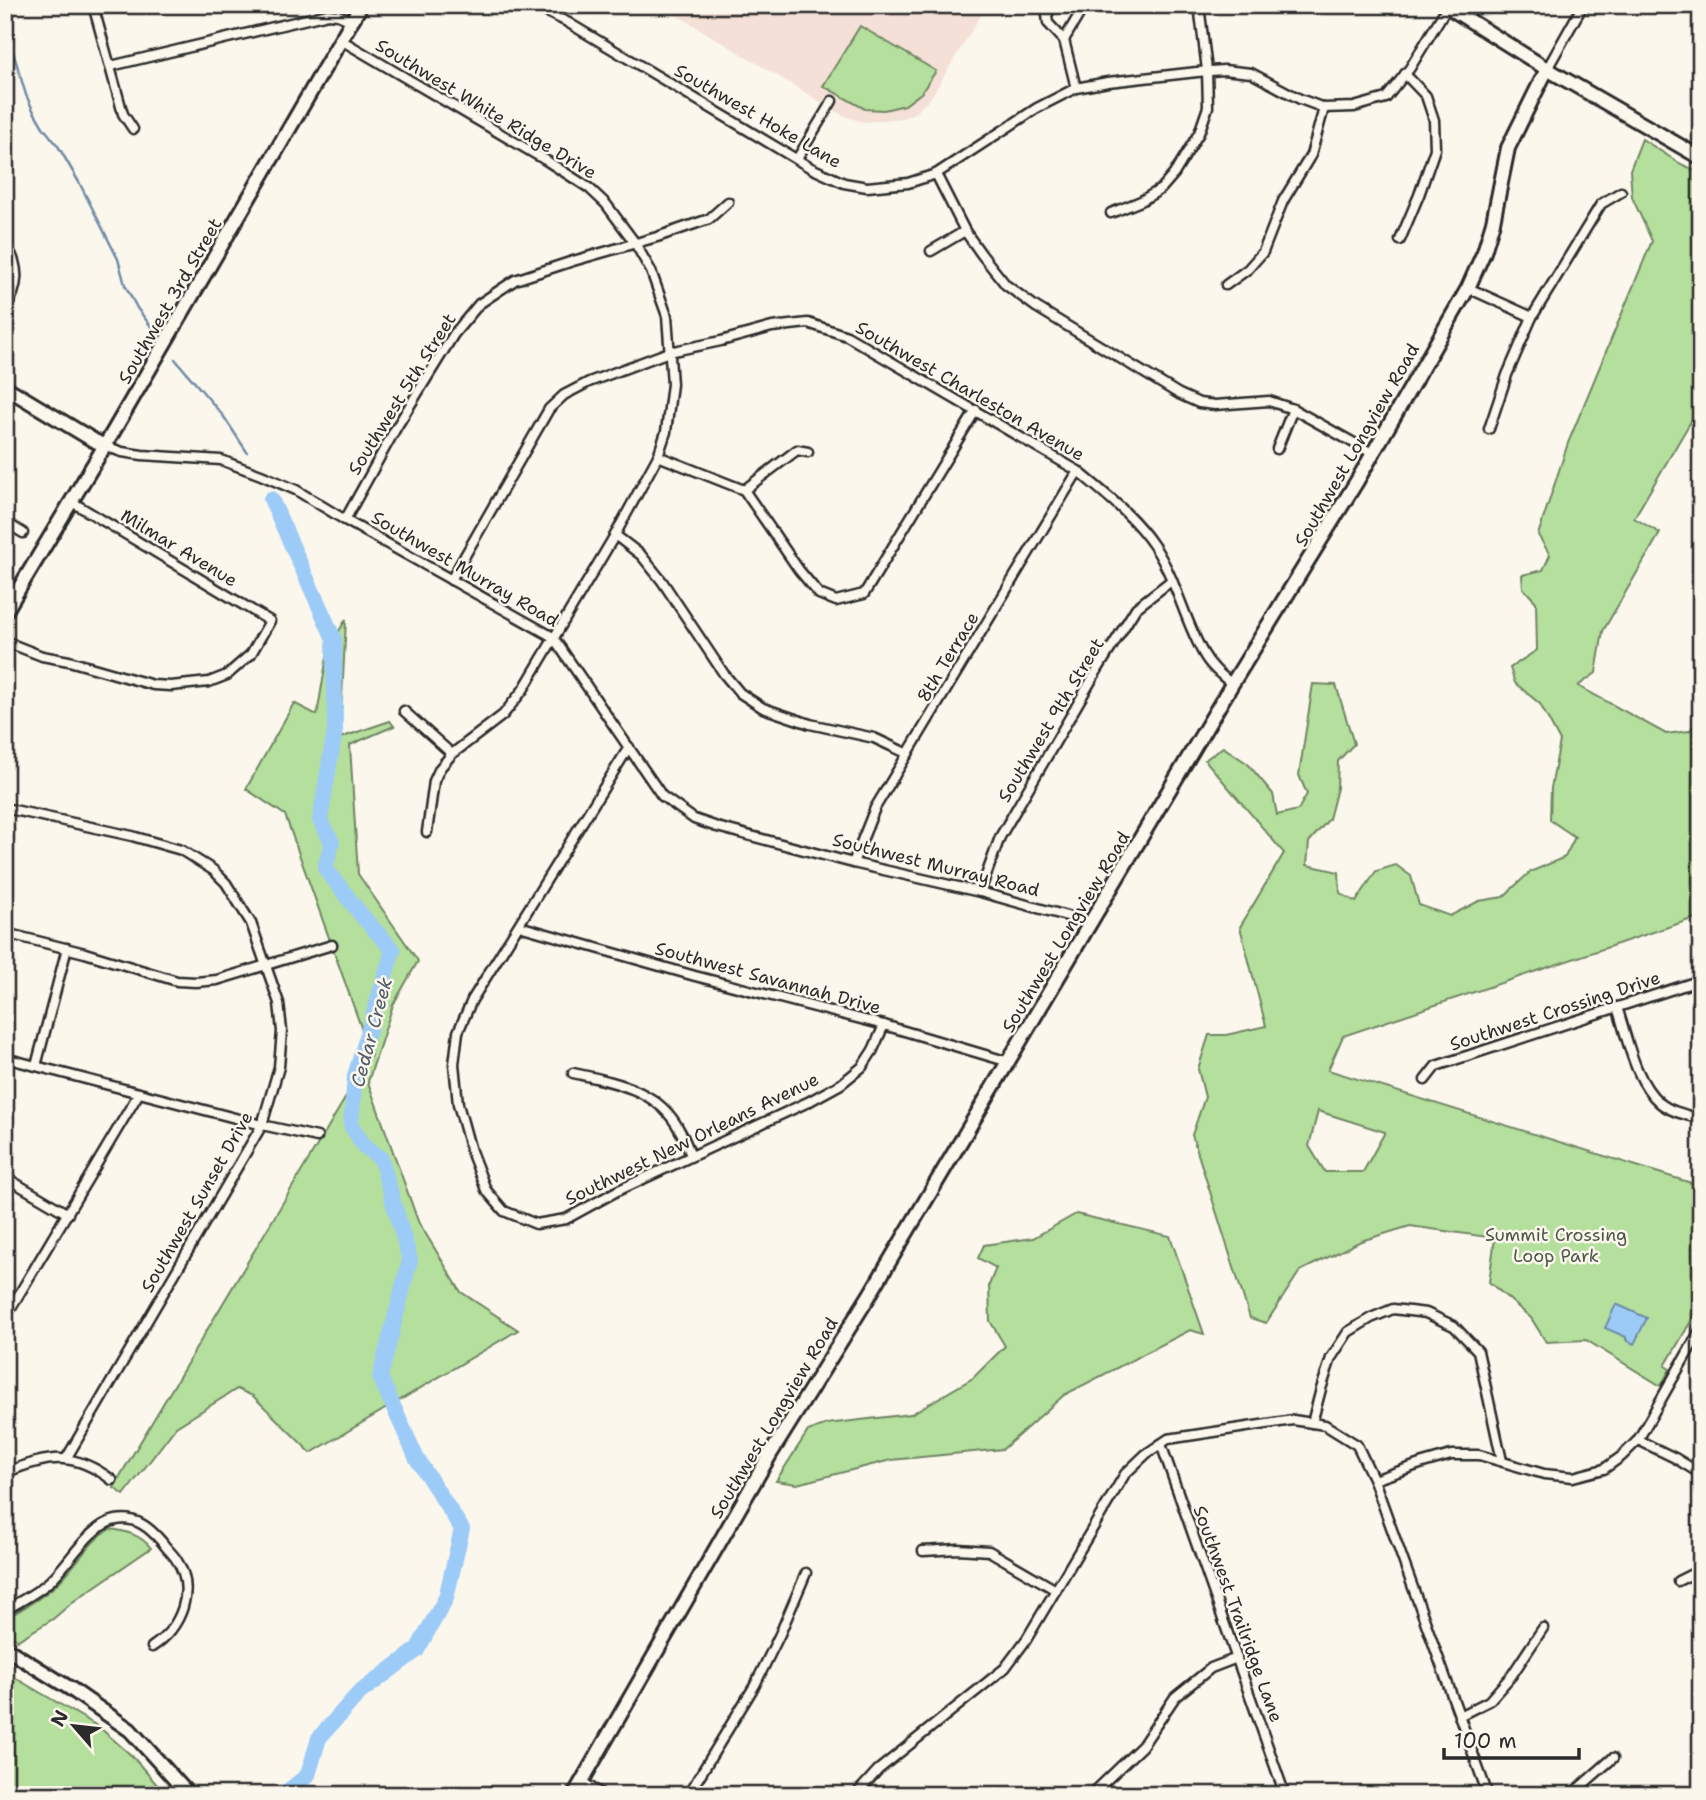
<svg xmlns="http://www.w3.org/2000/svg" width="1706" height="1800" font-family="'Shantell Sans',sans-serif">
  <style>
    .built { fill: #f4e0d6 }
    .green { fill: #b4df9d; stroke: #708564; stroke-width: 2; fill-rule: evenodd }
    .water { fill: #9dcbf8; stroke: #6f8ba6; stroke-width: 2 }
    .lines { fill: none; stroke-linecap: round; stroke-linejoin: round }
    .stream { stroke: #6f8ba6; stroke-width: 2.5 }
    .river { stroke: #9dcbf8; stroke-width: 16 }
    .street-casing { stroke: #2b2b2b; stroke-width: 13 }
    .secondary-casing { stroke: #2b2b2b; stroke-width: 18 }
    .street { stroke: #fbf7ec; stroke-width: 8 }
    .secondary { stroke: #fbf7ec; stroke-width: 12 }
    .labels { text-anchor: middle; stroke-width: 5; stroke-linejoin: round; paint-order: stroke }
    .street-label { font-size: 18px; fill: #2b2b2b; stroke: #fbf7ec }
    .park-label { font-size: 18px; fill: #4d5848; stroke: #fbf7ec }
    .water-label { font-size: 19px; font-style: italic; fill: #4d5b68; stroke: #fbf7ec }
  </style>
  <rect width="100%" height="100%" fill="#fbf7ec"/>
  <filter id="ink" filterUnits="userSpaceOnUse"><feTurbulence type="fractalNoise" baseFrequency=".0143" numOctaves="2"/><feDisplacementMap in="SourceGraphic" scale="14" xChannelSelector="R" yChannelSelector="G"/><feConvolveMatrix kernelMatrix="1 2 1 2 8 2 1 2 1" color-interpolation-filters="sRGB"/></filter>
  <g filter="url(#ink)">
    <path class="built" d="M660,5H987L930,99L916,112L903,118L863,122L844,116Z"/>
    <g class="green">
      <path d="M860,26L936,71L921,93L905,105L884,110L865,109L823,86Z"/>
      <path d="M1642,139L1681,164L1701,173V404L1634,518L1660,533L1603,631L1596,673L1578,686L1666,734L1689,731L1701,719V916L1343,1036L1328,1070L1701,1186V1304L1665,1366L1670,1369L1661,1386L1586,1340L1546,1342L1531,1318L1489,1282L1495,1238L1410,1226L1361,1241L1300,1271L1266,1323L1250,1318L1192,1135L1205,1097L1198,1069L1209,1035H1226L1266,1026L1240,927L1284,853L1205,760L1223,747L1248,764L1273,794L1277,815L1298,810L1307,794L1299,775L1313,684L1336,685L1354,744L1338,761L1337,788L1329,819L1309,842L1307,865L1339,872L1340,893L1356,902L1376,871L1396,865L1411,876L1419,905L1450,916L1479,901L1503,897L1530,872L1565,857L1575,837L1550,820L1551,788L1560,741L1540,704L1515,683L1510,668L1537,650L1536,602L1523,588L1522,575L1543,570L1550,555L1538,535L1568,443L1652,241L1632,197L1630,170ZM1318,1111L1385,1132L1363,1172H1325L1309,1146Z"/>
      <path d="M346,619L340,738L390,721L394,726L350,745L358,874L418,961L393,1005L368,1082L418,1221L461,1292L518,1330L311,1453L253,1396L237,1389L176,1427L124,1495L114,1488L120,1476L371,1055L285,815L246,789L294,703L317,715L328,650Z"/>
      <path d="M1076,1214L1170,1236L1204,1334L1190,1330L1064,1395L1003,1449L891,1460L797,1484L776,1481L808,1431L827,1424L911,1414L973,1378L1005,1346L990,1321L989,1285L996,1268L978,1258L984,1245L1033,1238Z"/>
      <path d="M110,1529C126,1531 141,1535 151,1548L74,1601L53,1619L18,1640L5,1631V1619C25,1607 44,1597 60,1581C77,1564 89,1541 110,1529Z"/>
      <path d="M5,1672L99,1727L132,1756L166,1795H5Z"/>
    </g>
    <path class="water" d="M1616,1304L1647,1318L1634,1344L1626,1340V1337L1605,1328Z"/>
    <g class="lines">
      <g class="stream">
        <path d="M5,25L26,95L33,110L43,127L58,146L80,184L118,259L125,285L137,308L156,333"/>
        <path d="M175,359L224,417L247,452"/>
      </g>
      <path class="river" d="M271,499L334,639L335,730L320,820L332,842L325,868L363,917L393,950L355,1076L351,1125L364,1146L381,1159L410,1260L380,1377L417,1459L462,1529L446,1598L417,1650L358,1694L319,1738L308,1775L283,1795"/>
      <defs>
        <g id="street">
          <path d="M93,5L123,114L133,129"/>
          <path d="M532,5L567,22L811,168L844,183L867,187L908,183L936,174L1037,108L1076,88L1108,82L1197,72L1224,70L1251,73L1300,99L1324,108L1354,107L1386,98L1410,68L1447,7"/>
          <path d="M1053,5L1047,15L1048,23L1064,40L1076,88"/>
          <path d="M341,40L547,161L589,188L606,204L635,243L651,271L667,316L672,384L666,432L658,456L615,535L523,690L503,715L452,754L440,768L434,781L427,832"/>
          <path d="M1064,40L1080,13L1079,5"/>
          <path d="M111,66L328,14L338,15L352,21"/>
          <path d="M1547,69L1583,5"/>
          <path d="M797,159L832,101"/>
          <path d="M936,174L965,231L982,255L1006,285L1036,307L1179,394L1199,403L1215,405L1269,401L1293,409L1372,453"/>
          <path d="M1111,213L1141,201L1161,189L1174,174L1199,133L1208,107L1207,70L1199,5"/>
          <path d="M1400,240L1419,195L1435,149L1434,120L1426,96L1405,74"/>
          <path d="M5,243C21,267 19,287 5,310"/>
          <path d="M931,251L965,231"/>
          <path d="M1226,285L1248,269L1263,252L1283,201L1311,155L1324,108"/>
          <path d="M1468,288L1532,317"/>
          <path d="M1489,429L1507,375L1532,317L1601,204L1621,192"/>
          <path d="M105,446L122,452L142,455L221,460L261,475L296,490L345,520L553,637L662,796L694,819L717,827L853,863L980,892L1092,923"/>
          <path d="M1277,449L1293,409"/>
          <path d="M658,456L744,490L799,570L819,594L836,601L864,594L976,410"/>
          <path d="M744,490L797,450L808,452"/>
          <path d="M345,520L396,428L454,334L479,304L515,280L573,261L657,237L709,219L728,202"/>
          <path d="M5,522L23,533"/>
          <path d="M615,535L641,555L662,581L724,674L740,693L763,708L810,724L874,738L908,754"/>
          <path d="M451,580L549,409L564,395L589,382L669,352L721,341L772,327L808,323L847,336L1078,471C1105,494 1134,516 1154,546C1176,579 1184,619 1203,653C1210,666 1221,675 1232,684"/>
          <path d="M5,640L14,645L42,656L69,661L153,685L171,686L209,682L227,675L251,654L270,621L72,502"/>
          <path d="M404,711L452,754"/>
          <path d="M629,747L472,1000L458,1032L454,1064L458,1104L471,1151L486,1190L504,1211L536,1224L566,1219L617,1191L808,1102L841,1084L862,1067L873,1050L884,1025"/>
          <path d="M5,808L132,836L181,850L213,870L226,883L251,923L279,1003L282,1031L279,1067L262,1125L66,1459"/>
          <path d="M853,863L875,808L1078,471"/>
          <path d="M980,892L1000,837L1098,669L1136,608L1172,580"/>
          <path d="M519,926L695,976L884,1025L1009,1062"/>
          <path d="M5,933L85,953L177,981L196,982L217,980L332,945"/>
          <path d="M1617,1007C1627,1037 1635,1082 1660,1103C1671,1112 1687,1115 1701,1119"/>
          <path d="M5,1058L262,1125L317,1137"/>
          <path d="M36,1066L67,948"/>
          <path d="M573,1073C614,1082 659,1089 680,1131C685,1139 688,1148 691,1156"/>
          <path d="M1425,1080L1436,1066L1701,980"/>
          <path d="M5,1177L68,1214"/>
          <path d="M5,1318L139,1093"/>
          <path d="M1312,1423L1321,1389L1331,1358L1348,1332L1371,1318L1393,1309L1426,1313L1454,1326L1478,1351L1502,1461"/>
          <path d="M1638,1440L1675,1458L1701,1474"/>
          <path d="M1161,1444L1285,1795"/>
          <path d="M5,1473C48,1455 74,1451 112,1480"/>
          <path d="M1374,1480L1423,1463L1451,1455H1479L1544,1474L1573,1477L1604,1469L1622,1456L1638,1440L1701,1329"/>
          <path d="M923,1551L958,1549L989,1551L1056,1590"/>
          <path d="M1678,1581L1696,1572L1701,1565"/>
          <path d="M5,1610C21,1601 37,1593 50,1581C70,1563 89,1525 116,1520C136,1516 150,1528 162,1542C166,1548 172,1553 176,1559C197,1590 181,1628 152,1647"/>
          <path d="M1459,1716L1489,1701L1512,1675L1543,1628"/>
          <path d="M582,1782L603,1795"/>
          <path d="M688,1795L755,1685L780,1634L806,1573"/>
          <path d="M858,1795L859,1791L878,1770L1005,1668L1026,1640L1125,1474L1146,1454L1168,1439L1293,1420L1325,1425L1357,1445L1374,1480L1488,1795"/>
          <path d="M1091,1795L1142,1746L1175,1697L1211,1668L1237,1658"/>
          <path d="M1571,1795L1613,1758"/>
        </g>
        <g id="secondary">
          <path d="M1445,5L1547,69L1701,158"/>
          <path d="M5,387L93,440L105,446"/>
          <path d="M5,612L113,432L361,5"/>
          <path d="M5,1648L71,1689L130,1730L189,1795"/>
          <path d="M574,1795L771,1453L869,1296L1232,684L1357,481L1468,288L1484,252L1493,222L1508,148L1547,69"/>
        </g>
      </defs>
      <use href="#street" class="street-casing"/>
      <use href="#secondary" class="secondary-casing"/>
      <use href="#street" class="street"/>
      <use href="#secondary" class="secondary"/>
    </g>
  </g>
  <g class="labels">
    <g class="street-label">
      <text transform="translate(486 109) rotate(31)" y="6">Southwest White Ridge Drive</text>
      <text transform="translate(758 116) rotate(30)" y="6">Southwest Hoke Lane</text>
      <text transform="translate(170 301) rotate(-60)" y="6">Southwest 3rd Street</text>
      <text transform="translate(970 391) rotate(30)" y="6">Southwest Charleston Avenue</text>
      <text transform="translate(402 394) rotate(-58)" y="6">Southwest 5th Street</text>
      <text transform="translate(1357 445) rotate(-60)" y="6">Southwest Longview Road</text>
      <text transform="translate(179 548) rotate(31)" y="6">Milmar Avenue</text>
      <text transform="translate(465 569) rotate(30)" y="6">Southwest Murray Road</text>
      <text transform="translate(948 657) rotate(-59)" y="6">8th Terrace</text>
      <text transform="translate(1051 720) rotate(-59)" y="6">Southwest 9th Street</text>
      <text transform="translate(936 865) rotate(14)" y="6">Southwest Murray Road</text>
      <text transform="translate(1066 932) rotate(-59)" y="6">Southwest Longview Road</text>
      <text transform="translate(768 978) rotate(15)" y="6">Southwest Savannah Drive</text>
      <text transform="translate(1555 1011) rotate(-18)" y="6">Southwest Crossing Drive</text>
      <text transform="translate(692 1139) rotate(-26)" y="6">Southwest New Orleans Avenue</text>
      <text transform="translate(197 1202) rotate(-60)" y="6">Southwest Sunset Drive</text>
      <text transform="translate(774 1418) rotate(-59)" y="6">Southwest Longview Road</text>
      <text transform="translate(1238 1614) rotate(70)" y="6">Southwest Trailridge Lane</text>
    </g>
    <g class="park-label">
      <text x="1556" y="1241">Summit Crossing<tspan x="1556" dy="21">Loop Park</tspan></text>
    </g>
    <g class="water-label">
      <text transform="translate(371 1032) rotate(-75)" y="7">Cedar Creek</text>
    </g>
  </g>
  <rect width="1706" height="1800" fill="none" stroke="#fbf7ec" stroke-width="28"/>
  <rect x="14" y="14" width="1678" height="1772" fill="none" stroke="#2b2b2b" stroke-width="2.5" filter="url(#ink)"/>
  <g transform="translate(74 1726) rotate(298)" stroke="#fbf7ec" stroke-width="5" paint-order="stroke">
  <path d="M0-5L12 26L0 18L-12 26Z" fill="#2b2b2b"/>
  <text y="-10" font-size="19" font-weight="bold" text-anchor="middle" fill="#2b2b2b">N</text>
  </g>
  <path d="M1444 1748v10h135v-10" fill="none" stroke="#2b2b2b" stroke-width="3.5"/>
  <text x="1454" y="1748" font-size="21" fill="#2b2b2b" stroke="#fbf7ec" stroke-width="5" paint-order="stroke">100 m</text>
</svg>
